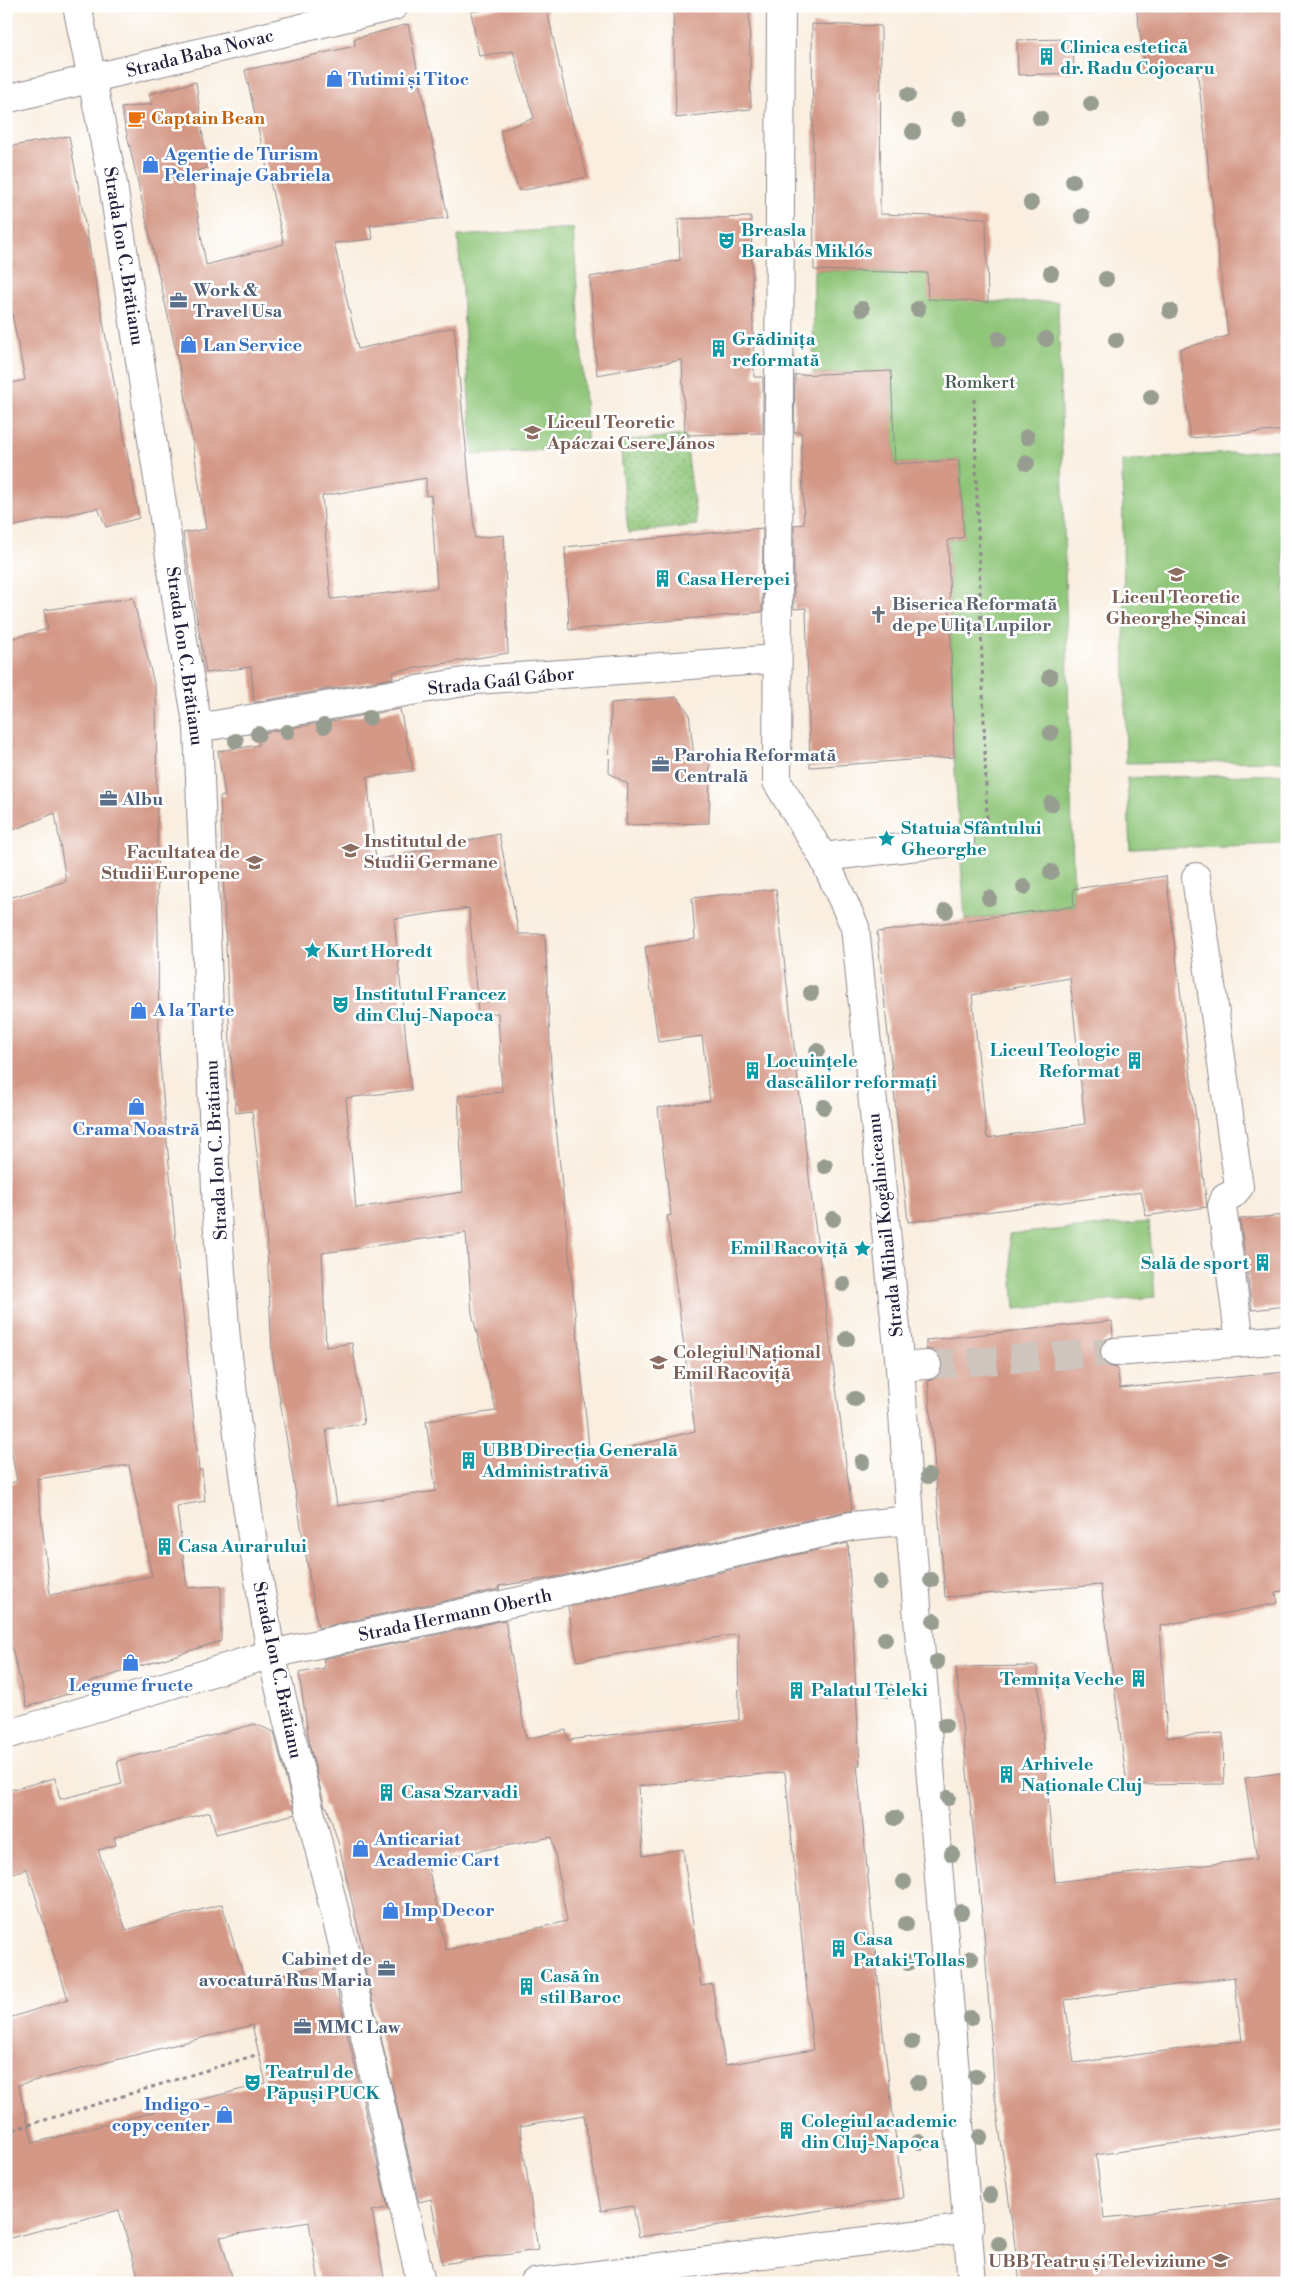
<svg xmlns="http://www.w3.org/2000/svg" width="1293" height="2289" font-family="'Libre Bodoni',serif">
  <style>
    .grass { fill: url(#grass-dots); stroke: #58745a }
    .green { fill: #8fc679; stroke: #58745a }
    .building { fill: #d49886; fill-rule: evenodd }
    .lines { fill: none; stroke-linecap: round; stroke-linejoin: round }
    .minor-tunnel { stroke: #cec5be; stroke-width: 28; stroke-dasharray: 28 14; stroke-linecap: butt }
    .minor-casing { stroke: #8e888d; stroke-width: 30 }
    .path { stroke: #8e888d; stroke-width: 3; stroke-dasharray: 4 4; stroke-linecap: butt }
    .minor { stroke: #fff; stroke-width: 28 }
    .tree { fill: #989d91 }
    .labels { text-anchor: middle; stroke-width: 5; stroke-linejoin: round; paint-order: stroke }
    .culture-label { font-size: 18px; font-weight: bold; fill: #0d838f; stroke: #fff; text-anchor: start }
    .street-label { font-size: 18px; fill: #22223b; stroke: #fff }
    .shop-label { font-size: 18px; font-weight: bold; fill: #366cbe; stroke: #fff; text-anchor: start }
    .food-label { font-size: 18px; font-weight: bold; fill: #c56008; stroke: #fff; text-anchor: start }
    .service-label { font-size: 18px; font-weight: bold; fill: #4e5e75; stroke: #fff; text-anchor: start }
    .park-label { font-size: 18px; fill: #485b51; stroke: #fff }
    .education-label { font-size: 18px; font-weight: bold; fill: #785e54; stroke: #fff; text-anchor: start }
    .worship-label { font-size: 18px; font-weight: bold; fill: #5b616d; stroke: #fff; text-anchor: start }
  </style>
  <defs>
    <pattern id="grass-dots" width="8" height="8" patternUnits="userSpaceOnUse" patternTransform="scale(1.25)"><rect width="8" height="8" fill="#8fc679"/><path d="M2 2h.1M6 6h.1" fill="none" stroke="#74a064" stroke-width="1.8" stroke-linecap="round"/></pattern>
  </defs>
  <rect width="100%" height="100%" fill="#fff"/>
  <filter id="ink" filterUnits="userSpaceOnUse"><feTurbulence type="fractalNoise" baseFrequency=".02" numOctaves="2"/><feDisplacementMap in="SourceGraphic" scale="10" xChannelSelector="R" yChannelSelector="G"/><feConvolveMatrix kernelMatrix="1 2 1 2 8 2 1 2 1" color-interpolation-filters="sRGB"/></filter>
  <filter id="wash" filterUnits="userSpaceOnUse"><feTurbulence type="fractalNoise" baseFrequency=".0096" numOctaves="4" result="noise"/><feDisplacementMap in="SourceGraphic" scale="20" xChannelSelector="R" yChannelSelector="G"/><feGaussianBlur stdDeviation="1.12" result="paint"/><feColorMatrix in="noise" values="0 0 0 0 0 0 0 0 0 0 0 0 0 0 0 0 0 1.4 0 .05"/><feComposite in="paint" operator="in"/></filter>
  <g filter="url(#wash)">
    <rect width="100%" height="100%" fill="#f9eedf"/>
    <path class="grass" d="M685,435L697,525L628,533L620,441Z"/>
    <g class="green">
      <path d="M573,228L588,447L473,455L458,236Z"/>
      <path d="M814,270L927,273L988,302H1058L1074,906L965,920L954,757L948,540L964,537L959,460L895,464L890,371L813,374Z"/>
      <path d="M1282,449L1287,761L1126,763L1122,461Z"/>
      <path d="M1287,774V844L1130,849L1127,778Z"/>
      <path d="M1149,1222L1155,1297L1015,1309L1009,1234Z"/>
    </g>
    <g id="blocks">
      <g class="building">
        <path d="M510,6H546L570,113L587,177L519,191L500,131L534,118L513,51L479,56L471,12Z"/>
        <path d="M673,6H749L751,109L676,118Z"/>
        <path d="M1136,6H1287V430L1190,438L1180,349L1228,336L1197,68L1146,74Z"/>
        <path d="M408,24L448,218L370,225L373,239L334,243L358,349L454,327L475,538L504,535L508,653L392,672L393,678L254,702L251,667L206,673L183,533L206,529L184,387L121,108L152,104L149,94L196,82L207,168L191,173L206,265L284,244L245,70L355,46L354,39ZM426,478V496L431,495L437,588L331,599L322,496Z"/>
        <path d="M812,24L881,26L880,214L986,218L988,302L928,299L927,273L814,270Z"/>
        <path d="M1073,39L1074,73L1018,75L1017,40Z"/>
        <path d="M69,136L139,518L106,527L98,508L6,528V384L25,380L6,283V147Z"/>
        <path d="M751,217L754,377H763V433L685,435L682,360L597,375L590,277L680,260L678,219Z"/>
        <path d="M891,371L895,464L959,460L964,537L948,540L954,757L810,767L806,608L794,609V525L804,524L801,432H794L795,375Z"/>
        <path d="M763,528L762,612L569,630L565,547Z"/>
        <path d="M133,598L156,692L159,1052L179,1276L199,1470H202L205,1501L177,1506L187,1588L221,1586V1641L74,1687V1692L27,1707L6,1626V1485L17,1481L6,1422V899L66,881L55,813L6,833V640L48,629L44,610ZM129,1465L152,1576L50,1595L37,1479Z"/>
        <path d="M677,697L689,713L694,757H710L709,823L626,825L628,784L609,773L611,703Z"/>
        <path d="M400,709L413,771L367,777L376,860L499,834L519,934H545L552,1088L590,1457L695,1431L667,1216L671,1215L658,1108L710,1101L702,1036L658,1042L645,947L695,939L692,898L776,889L811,1194L852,1510L562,1576L499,1586L500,1589L318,1628L272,1352L266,1230L252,1111L236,1113L230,1043L220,797L225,796L218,751L259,745L257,734ZM469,908L478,1013H498L502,1092L458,1096L463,1192L356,1208L346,1098L411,1090L394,919ZM466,1233L472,1313L496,1411L426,1421L436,1491L337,1506L326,1429L364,1424L352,1343L326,1347L322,1253Z"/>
        <path d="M1166,876L1207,1207L1146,1216L1141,1192L908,1222L877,932L1074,906L1073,889ZM1070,978L1085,1124L987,1138L972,995Z"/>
        <path d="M1287,1215V1306L1252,1310L1240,1219Z"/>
        <path d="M1112,1321L1113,1337L1107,1339L1101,1345L1100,1354L1102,1360L1108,1366L1117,1368L1120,1388L1287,1372V1590L1276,1592L1278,1603L1160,1626L1167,1737L1223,1733L1224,1784L1127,1785L1101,1585L945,1597L928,1381L935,1378L941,1372L942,1363L940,1357L934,1351L926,1349V1340Z"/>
        <path d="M848,1543L860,1765H857L884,2042L903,2198L639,2237L633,2206L601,2211L584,2115L520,2126L538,2250L442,2264L431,2199L419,2202L362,1955H364L339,1845L327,1807H325L310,1747L299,1673L325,1668L323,1659L505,1620L526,1739L566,1730L568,1740L739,1720L738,1634L577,1661L568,1607ZM785,1772L813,2050L725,2065L712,1984L701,1986L683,1849L643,1856L639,1786ZM552,1837L567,1921L446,1950L427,1861Z"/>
        <path d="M1037,1666L1055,1882L1257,1859L1245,1778L1287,1772V2127L1096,2155L1104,2218L1287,2198V2283H1020L995,2097L984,1933L956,1667ZM1234,1977L1242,2041L1074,2063L1065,2000Z"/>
        <path d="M255,1724L274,1732L295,1814L216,1834L210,1812L114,1837L116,1845L98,1850L126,1930L222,1904L246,1984L331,1963L388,2208L372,2211L385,2283H319L309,2222L220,2237L234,2283H140L119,2210L6,2239V2019L68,1999L27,1869L13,1873L6,1848V1791L55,1778L60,1799L122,1784L117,1761ZM252,2025L266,2083L33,2143L18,2085Z"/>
      </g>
    </g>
  </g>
  <g filter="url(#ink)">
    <use href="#blocks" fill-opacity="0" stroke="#8e888d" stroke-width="1"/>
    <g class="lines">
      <path class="minor-tunnel" d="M927,1365L1115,1352"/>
      <defs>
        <g id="minor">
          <path d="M77,6L112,178L182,635L198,728L217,1216L226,1340L248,1512L271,1654L362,2022L421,2283"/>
          <path d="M781,6L777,782L823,857L855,927L900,1367L910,1520L972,2283"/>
          <path d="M6,99L394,6"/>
          <path d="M198,728L475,680L776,659"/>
          <path d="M823,857L960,841"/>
          <path d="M1196,877L1239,1187L1233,1194L1225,1198L1222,1206L1240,1342"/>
          <path d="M1115,1352L1287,1339"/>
          <path d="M900,1367L927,1365"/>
          <path d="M6,1735L271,1654L557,1593L852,1526L910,1520"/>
          <path d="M534,2283L969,2228"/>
        </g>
      </defs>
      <use href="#minor" class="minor-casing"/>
      <g class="path">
        <path d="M974,399L987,819"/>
        <path d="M6,2132L259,2054"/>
      </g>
      <use href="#minor" class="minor"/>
    </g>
    <g class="tree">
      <circle cx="908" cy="95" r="8"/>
      <circle cx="1091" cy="104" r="8"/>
      <circle cx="960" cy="118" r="8"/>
      <circle cx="1040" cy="118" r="8"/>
      <circle cx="913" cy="132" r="8"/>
      <circle cx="1073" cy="181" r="8"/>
      <circle cx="1031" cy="203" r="8"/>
      <circle cx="1082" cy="216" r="8"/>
      <circle cx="1051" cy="273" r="8"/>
      <circle cx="1106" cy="279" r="8"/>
      <circle cx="862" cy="309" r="8"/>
      <circle cx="918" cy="309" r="8"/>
      <circle cx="1170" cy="311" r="8"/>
      <circle cx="999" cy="339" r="8"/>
      <circle cx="1046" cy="339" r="8"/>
      <circle cx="1116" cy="340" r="8"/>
      <circle cx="1151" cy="397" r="8"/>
      <circle cx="1027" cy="437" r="8"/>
      <circle cx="1027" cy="463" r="8"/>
      <circle cx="1050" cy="677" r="8"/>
      <circle cx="369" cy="718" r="8"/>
      <circle cx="324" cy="726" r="8"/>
      <circle cx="287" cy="732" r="8"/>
      <circle cx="1051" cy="733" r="8"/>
      <circle cx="258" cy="734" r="8"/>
      <circle cx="236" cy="741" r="8"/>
      <circle cx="1051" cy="804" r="8"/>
      <circle cx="1051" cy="872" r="8"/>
      <circle cx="1024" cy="887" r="8"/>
      <circle cx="989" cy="898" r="8"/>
      <circle cx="946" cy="911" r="8"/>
      <circle cx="811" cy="993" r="8"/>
      <circle cx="817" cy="1051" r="8"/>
      <circle cx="824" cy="1107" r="8"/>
      <circle cx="825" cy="1166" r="8"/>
      <circle cx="833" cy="1219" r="8"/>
      <circle cx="843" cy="1284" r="8"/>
      <circle cx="847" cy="1339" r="8"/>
      <circle cx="855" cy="1399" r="8"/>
      <circle cx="862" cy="1462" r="8"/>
      <circle cx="928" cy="1476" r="8"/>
      <circle cx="931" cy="1580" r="8"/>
      <circle cx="880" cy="1582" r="8"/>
      <circle cx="934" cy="1621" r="8"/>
      <circle cx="885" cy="1639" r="8"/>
      <circle cx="937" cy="1662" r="8"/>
      <circle cx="886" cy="1690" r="8"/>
      <circle cx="945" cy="1725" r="8"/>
      <circle cx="948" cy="1798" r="8"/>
      <circle cx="895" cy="1818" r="8"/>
      <circle cx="952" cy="1854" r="8"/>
      <circle cx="904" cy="1882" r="8"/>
      <circle cx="961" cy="1912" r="8"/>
      <circle cx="906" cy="1924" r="8"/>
      <circle cx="971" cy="1958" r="8"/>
      <circle cx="908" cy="1963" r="8"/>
      <circle cx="971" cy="2018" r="8"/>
      <circle cx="912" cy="2042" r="8"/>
      <circle cx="976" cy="2076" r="8"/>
      <circle cx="918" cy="2083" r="8"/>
      <circle cx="980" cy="2137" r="8"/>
      <circle cx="919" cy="2142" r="8"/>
      <circle cx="990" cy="2195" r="8"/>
      <circle cx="999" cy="2244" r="8"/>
    </g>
  </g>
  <defs>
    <symbol id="building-bare" viewBox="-9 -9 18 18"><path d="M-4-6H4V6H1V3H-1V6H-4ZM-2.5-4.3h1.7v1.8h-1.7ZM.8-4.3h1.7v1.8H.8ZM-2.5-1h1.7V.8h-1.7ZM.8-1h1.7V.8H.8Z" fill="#0f9aa8" stroke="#fff" stroke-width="2.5" paint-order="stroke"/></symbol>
    <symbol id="shop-bare" viewBox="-9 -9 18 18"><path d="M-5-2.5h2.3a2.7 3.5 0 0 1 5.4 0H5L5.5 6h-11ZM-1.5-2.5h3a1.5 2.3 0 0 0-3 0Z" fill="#3f7fe0" stroke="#fff" stroke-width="2.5" paint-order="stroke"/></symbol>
    <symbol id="cafe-bare" viewBox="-9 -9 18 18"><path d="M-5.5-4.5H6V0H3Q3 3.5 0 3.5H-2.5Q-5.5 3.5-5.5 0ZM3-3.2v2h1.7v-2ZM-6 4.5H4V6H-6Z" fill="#e8710a" stroke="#fff" stroke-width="2.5" paint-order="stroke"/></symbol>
    <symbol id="theatre-bare" viewBox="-9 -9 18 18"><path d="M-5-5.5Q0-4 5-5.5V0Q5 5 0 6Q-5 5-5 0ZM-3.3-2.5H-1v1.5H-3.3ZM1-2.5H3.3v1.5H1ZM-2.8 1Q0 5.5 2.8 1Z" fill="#0f9aa8" stroke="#fff" stroke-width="2.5" paint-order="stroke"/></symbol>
    <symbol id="office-bare" viewBox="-9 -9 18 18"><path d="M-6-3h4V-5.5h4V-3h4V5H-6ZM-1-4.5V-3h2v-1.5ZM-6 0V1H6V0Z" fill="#5c6f8a" stroke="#fff" stroke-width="2.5" paint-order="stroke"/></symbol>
    <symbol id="school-bare" viewBox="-9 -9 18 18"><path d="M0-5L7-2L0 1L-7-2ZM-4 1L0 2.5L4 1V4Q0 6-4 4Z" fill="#8d6e63" stroke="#fff" stroke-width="2.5" paint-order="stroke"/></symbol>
    <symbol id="church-bare" viewBox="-9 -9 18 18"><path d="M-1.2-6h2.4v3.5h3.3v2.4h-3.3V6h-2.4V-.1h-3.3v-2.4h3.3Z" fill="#6b7280" stroke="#fff" stroke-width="2.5" paint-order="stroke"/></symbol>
    <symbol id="sight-bare" viewBox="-9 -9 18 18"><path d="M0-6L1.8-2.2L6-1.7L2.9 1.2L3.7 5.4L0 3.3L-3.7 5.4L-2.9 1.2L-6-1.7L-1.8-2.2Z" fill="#0f9aa8" stroke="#fff" stroke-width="2.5" paint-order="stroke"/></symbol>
    <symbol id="university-bare" viewBox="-9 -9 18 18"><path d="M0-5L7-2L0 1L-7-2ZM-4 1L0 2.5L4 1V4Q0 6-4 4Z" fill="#8d6e63" stroke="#fff" stroke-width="2.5" paint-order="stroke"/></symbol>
  </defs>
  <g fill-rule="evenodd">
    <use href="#building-bare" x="1034" y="44" width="25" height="25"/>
    <use href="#shop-bare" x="322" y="66" width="25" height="25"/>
    <use href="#cafe-bare" x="124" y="106" width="25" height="25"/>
    <use href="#shop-bare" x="138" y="152" width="25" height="25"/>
    <use href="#theatre-bare" x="714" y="228" width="25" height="25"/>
    <use href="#office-bare" x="166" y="288" width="25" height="25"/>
    <use href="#shop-bare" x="176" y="332" width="25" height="25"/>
    <use href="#building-bare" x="706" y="336" width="25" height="25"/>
    <use href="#school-bare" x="520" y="420" width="25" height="25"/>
    <use href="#school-bare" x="1164" y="562" width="25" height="25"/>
    <use href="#building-bare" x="650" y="566" width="25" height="25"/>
    <use href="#church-bare" x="866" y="602" width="25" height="25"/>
    <use href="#office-bare" x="648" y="752" width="25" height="25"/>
    <use href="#office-bare" x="96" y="786" width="25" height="25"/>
    <use href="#sight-bare" x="874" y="826" width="25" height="25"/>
    <use href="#university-bare" x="338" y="838" width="25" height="25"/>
    <use href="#university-bare" x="242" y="850" width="25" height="25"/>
    <use href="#sight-bare" x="300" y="938" width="25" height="25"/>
    <use href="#theatre-bare" x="328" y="992" width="25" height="25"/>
    <use href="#shop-bare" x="126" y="998" width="25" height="25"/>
    <use href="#building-bare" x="1122" y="1048" width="25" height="25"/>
    <use href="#building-bare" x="740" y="1058" width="25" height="25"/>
    <use href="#shop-bare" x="124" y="1094" width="25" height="25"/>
    <use href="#sight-bare" x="850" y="1236" width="25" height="25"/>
    <use href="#building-bare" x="1250" y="1250" width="25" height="25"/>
    <use href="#school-bare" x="646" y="1350" width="25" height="25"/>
    <use href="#building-bare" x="456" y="1448" width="25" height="25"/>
    <use href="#building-bare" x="152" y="1534" width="25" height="25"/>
    <use href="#shop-bare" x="118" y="1650" width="25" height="25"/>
    <use href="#building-bare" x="1126" y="1666" width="25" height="25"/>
    <use href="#building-bare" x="784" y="1678" width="25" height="25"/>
    <use href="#building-bare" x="994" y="1762" width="25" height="25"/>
    <use href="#building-bare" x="374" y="1780" width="25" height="25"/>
    <use href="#shop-bare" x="348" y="1836" width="25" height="25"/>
    <use href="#shop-bare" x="378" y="1898" width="25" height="25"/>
    <use href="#building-bare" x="826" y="1936" width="25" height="25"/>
    <use href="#office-bare" x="374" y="1956" width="25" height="25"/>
    <use href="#building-bare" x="514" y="1974" width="25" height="25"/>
    <use href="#office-bare" x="290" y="2014" width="25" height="25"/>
    <use href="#theatre-bare" x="240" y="2070" width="25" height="25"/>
    <use href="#shop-bare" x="212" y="2102" width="25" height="25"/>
    <use href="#building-bare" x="774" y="2118" width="25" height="25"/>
    <use href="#university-bare" x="1208" y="2248" width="25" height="25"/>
  </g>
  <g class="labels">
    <g class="culture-label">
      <text x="1060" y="53">Clinica estetică<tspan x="1060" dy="21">dr. Radu Cojocaru</tspan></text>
      <text x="741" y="236">Breasla<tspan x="741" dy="21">Barabás Miklós</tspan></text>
      <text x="732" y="345">Grădinița<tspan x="732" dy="21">reformată</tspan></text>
      <text x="677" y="585">Casa Herepei</text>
      <text x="901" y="834">Statuia Sfântului<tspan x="901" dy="21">Gheorghe</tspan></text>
      <text x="326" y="957">Kurt Horedt</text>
      <text x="355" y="1000">Institutul Francez<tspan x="355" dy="21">din Cluj-Napoca</tspan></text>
      <text x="1120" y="1056" text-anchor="end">Liceul Teologic<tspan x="1120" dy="21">Reformat</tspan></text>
      <text x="766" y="1067">Locuințele<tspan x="766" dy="21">dascălilor reformați</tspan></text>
      <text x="848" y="1254" text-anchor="end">Emil Racoviță</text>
      <text x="1249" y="1269" text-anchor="end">Sală de sport</text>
      <text x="482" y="1456">UBB Direcția Generală<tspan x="482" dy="21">Administrativă</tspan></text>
      <text x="178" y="1552">Casa Aurarului</text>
      <text x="1124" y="1685" text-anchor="end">Temnița Veche</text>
      <text x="811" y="1696">Palatul Teleki</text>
      <text x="1021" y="1770">Arhivele<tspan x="1021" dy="21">Naționale Cluj</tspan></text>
      <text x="401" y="1798">Casa Szarvadi</text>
      <text x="853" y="1945">Casa<tspan x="853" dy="21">Pataki-Tollas</tspan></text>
      <text x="540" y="1982">Casă în<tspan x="540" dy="21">stil Baroc</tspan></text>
      <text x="266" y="2078">Teatrul de<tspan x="266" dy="21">Păpuși PUCK</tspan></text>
      <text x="801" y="2127">Colegiul academic<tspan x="801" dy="21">din Cluj-Napoca</tspan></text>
    </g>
    <g class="street-label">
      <text transform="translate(200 53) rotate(-14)" y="6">Strada Baba Novac</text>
      <text transform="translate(124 256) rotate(81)" y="6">Strada Ion C. Brătianu</text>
      <text transform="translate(185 656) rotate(82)" y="6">Strada Ion C. Brătianu</text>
      <text transform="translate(501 681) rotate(-6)" y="6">Strada Gaál Gábor</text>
      <text transform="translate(216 1150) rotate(-93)" y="6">Strada Ion C. Brătianu</text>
      <text transform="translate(885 1225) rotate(-96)" y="6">Strada Mihail Kogălniceanu</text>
      <text transform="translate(455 1615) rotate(-12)" y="6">Strada Hermann Oberth</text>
      <text transform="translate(278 1670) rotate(78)" y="6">Strada Ion C. Brătianu</text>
    </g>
    <g class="shop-label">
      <text x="348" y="85">Tutimi și Titoc</text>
      <text x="164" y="160">Agenție de Turism<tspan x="164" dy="21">Pelerinaje Gabriela</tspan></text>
      <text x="203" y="351">Lan Service</text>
      <text x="153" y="1016">A la Tarte</text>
      <text x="136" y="1135" text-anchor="middle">Crama Noastră</text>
      <text x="131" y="1691" text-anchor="middle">Legume fructe</text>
      <text x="374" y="1845">Anticariat<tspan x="374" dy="21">Academic Cart</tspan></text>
      <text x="404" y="1916">Imp Decor</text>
      <text x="210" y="2110" text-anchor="end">Indigo -<tspan x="210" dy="21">copy center</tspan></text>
    </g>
    <g class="food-label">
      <text x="151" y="124">Captain Bean</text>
    </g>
    <g class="service-label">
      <text x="193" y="296">Work &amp;<tspan x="193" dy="21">Travel Usa</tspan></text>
      <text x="674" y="761">Parohia Reformată<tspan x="674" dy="21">Centrală</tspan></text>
      <text x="122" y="805">Albu</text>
      <text x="372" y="1965" text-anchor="end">Cabinet de<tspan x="372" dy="21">avocatură Rus Maria</tspan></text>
      <text x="317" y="2033">MMC Law</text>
    </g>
    <g class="park-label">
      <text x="980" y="388">Romkert</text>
    </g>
    <g class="education-label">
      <text x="547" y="428">Liceul Teoretic<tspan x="547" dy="21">Apáczai Csere János</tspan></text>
      <text x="1176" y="603" text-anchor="middle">Liceul Teoretic<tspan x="1176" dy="21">Gheorghe Șincai</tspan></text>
      <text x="364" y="847">Institutul de<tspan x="364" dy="21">Studii Germane</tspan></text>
      <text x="240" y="858" text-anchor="end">Facultatea de<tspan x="240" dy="21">Studii Europene</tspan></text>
      <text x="673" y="1358">Colegiul Național<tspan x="673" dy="21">Emil Racoviță</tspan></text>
      <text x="1206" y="2267" text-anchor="end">UBB Teatru și Televiziune</text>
    </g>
    <g class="worship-label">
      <text x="892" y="610">Biserica Reformată<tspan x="892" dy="21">de pe Ulița Lupilor</tspan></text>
    </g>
  </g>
  <rect width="1293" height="2289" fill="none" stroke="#fff" stroke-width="25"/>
</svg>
